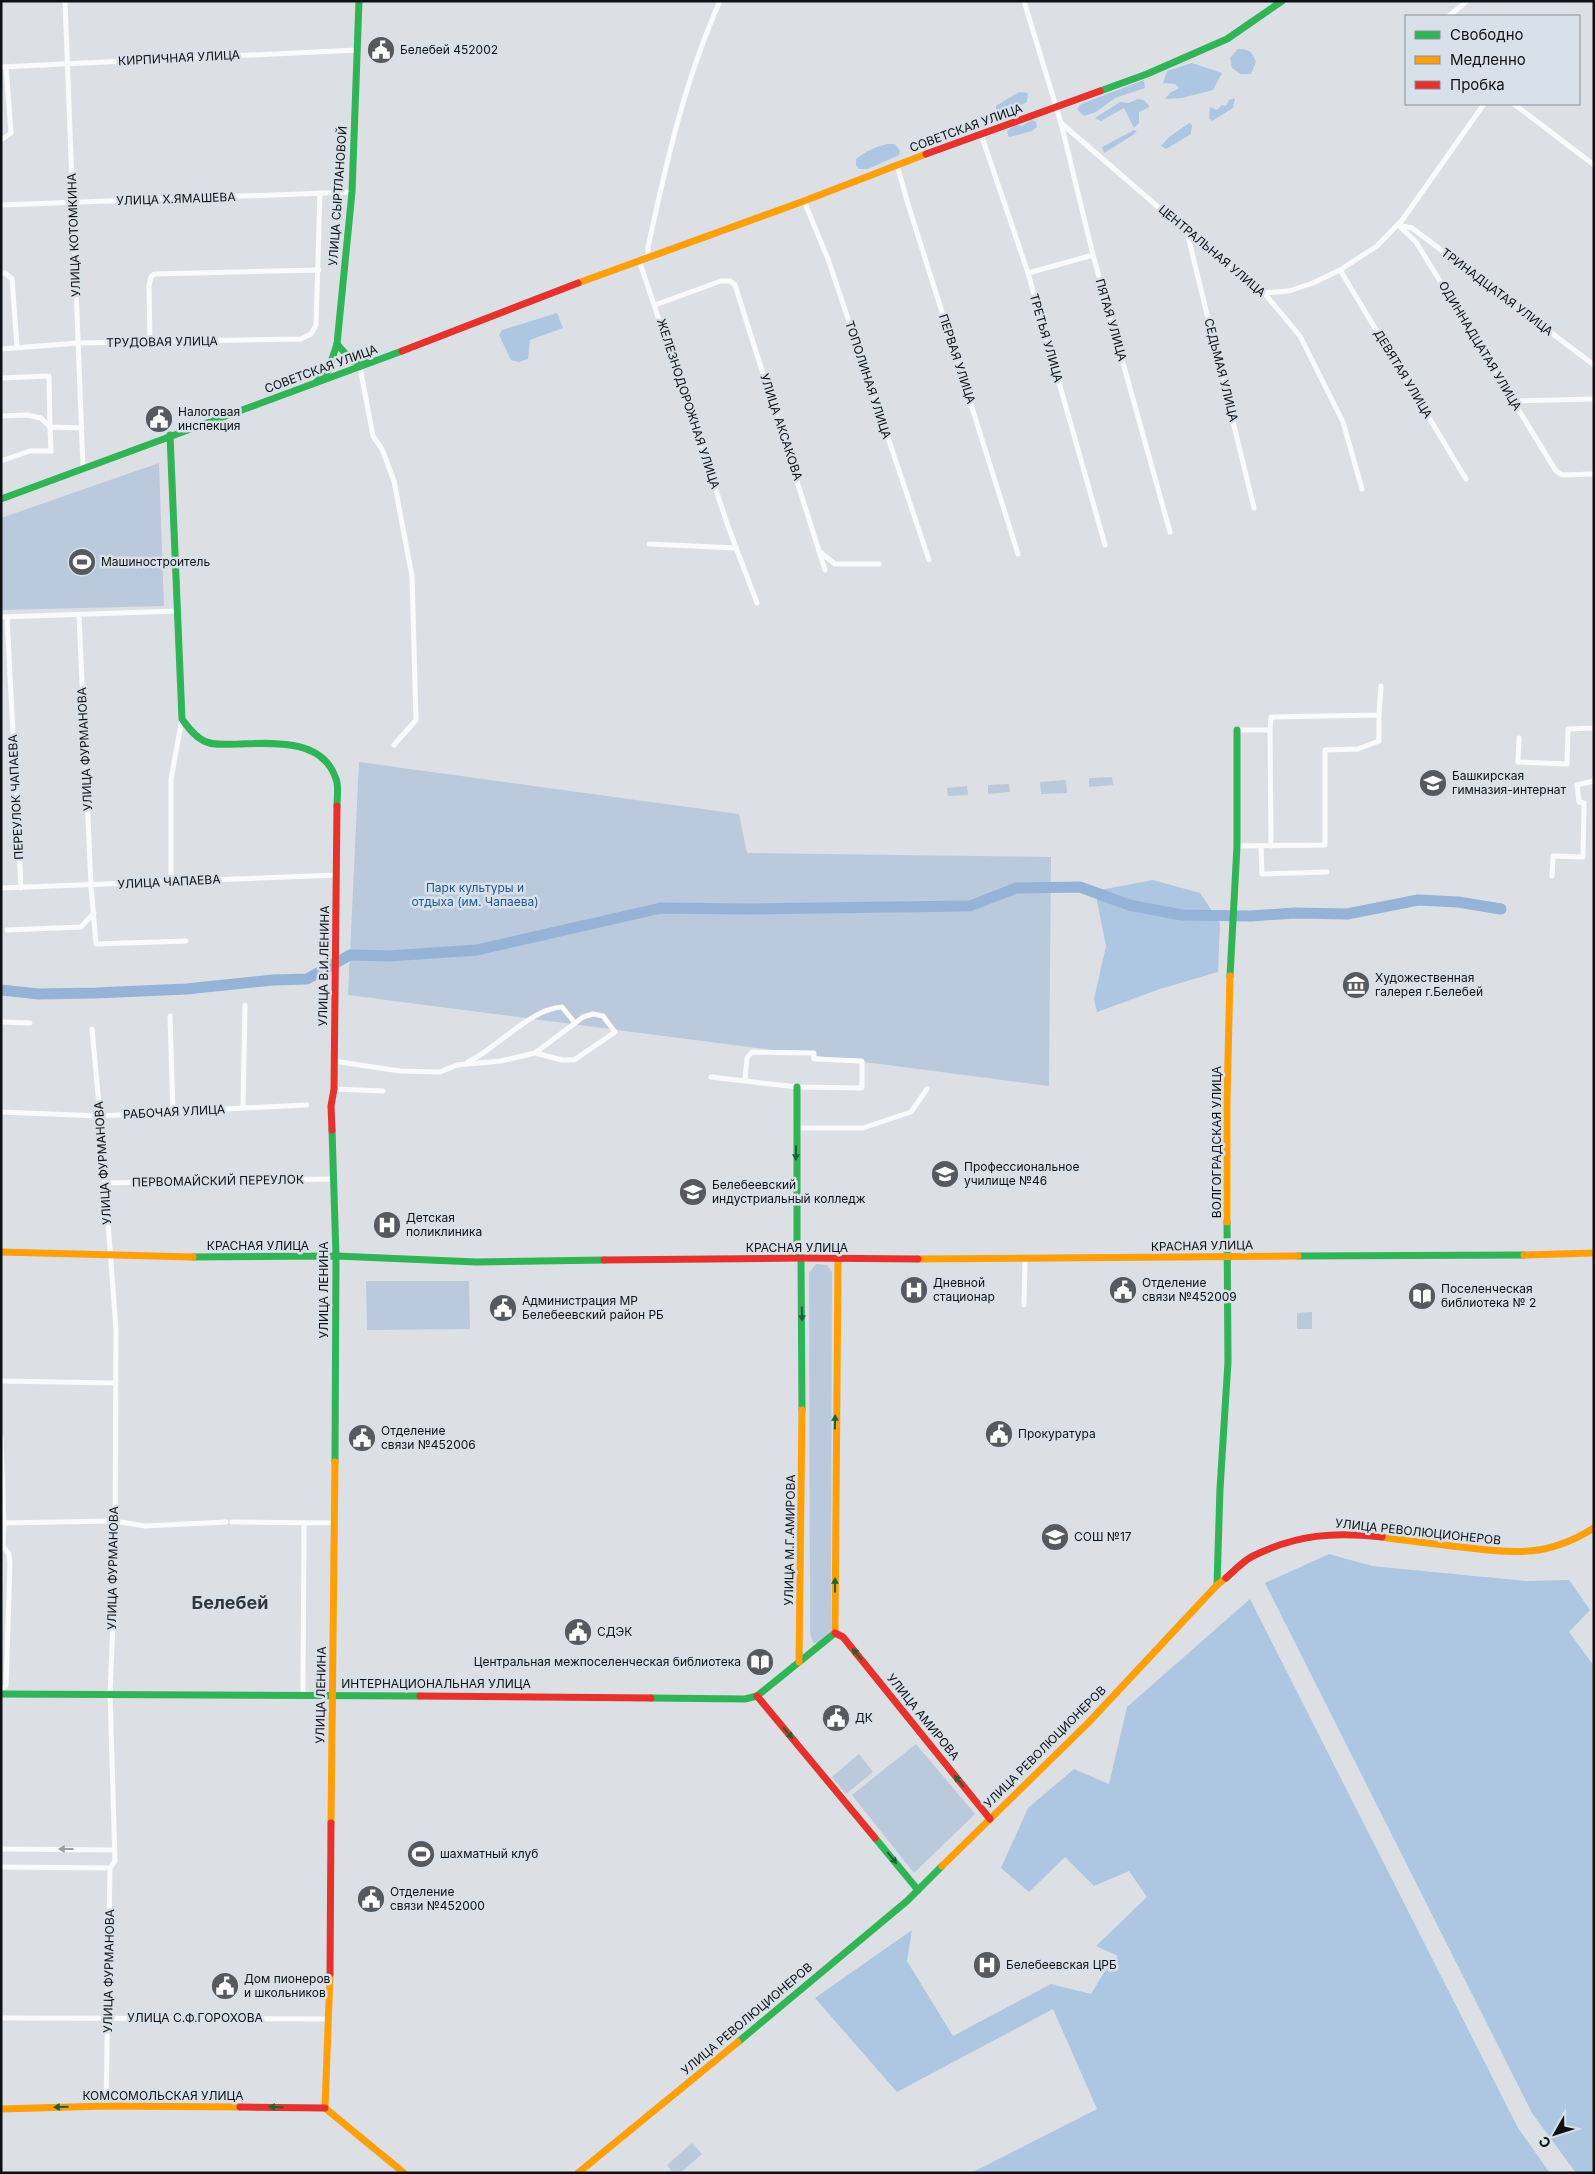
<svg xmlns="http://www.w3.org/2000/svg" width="1595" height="2174" font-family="Inter,sans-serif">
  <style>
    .green { fill: #bac9db }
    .forest { fill: #adc6e2 }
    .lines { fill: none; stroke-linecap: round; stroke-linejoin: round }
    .river { stroke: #95b3d6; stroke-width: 11 }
    .street { stroke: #fafafb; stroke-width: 5 }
    .fast { stroke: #30b455; stroke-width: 7 }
    .slow { stroke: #ff9f0a; stroke-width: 7 }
    .jam { stroke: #e5322d; stroke-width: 7 }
    .oneway { fill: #1f6234 }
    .oneway2 { fill: #9c9d9f }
    .labels { text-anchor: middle; stroke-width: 5; stroke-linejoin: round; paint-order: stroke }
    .poi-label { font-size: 12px; fill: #0e1114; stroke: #d8e0e9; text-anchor: start }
    .street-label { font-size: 12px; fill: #0e1114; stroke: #d8e0e9 }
    .park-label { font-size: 12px; fill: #1e5791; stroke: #d8e0e9 }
    .district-label { font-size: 18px; font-weight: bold; fill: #31373e; stroke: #d8e0e9 }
  </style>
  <rect width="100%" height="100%" fill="#dce0e5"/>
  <g class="green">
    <path d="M159,463L164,606L1,610V518Z"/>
    <path d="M359,762L739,814L747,853L1051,857L1049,1086L348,995Z"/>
    <path d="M1112,777L1113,785L1089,787V778Z"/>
    <path d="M1066,780L1067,793L1041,794L1040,782Z"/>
    <path d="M1009,784L1010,792L988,794V785Z"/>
    <path d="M967,786L968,795L948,796L947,788Z"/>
    <path d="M816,1264L827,1265L832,1272L831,1634L823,1643H813L810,1633L809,1273Z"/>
    <path d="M366,1281H469L470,1329L367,1330Z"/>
    <path d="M1312,1312V1329H1297V1313Z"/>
    <path d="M916,1744L975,1814L914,1873L852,1795Z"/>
    <path d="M859,1754L873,1772L846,1794L832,1777Z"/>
    <path d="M692,2143L702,2154L680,2173H673L667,2165Z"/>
  </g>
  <g class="forest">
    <path d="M1238,49C1250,49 1252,52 1256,62L1251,74H1241L1232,68L1230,58Z"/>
    <path d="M1192,63L1222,73L1213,90L1182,98L1165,99L1170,93L1179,88L1175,84L1163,83L1167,71Z"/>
    <path d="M1144,80L1145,88L1115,98L1096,112L1084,116L1077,109L1081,104Z"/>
    <path d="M1019,92L1028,93L1027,102L1004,114L996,115V106Z"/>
    <path d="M1235,98L1233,108L1212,121L1209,118L1210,107L1217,110L1222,105L1226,106L1229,100Z"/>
    <path d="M1138,99L1144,100L1150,107L1139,112V123L1134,128L1124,108L1101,121L1095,118L1120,102L1129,103Z"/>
    <path d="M1032,120L1036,122L1037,127L1032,131L1009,137L1007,131L1015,125L1022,126Z"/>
    <path d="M1189,123L1192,125L1191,134L1166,149L1161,146L1169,137Z"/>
    <path d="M1134,130L1137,131L1133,135L1104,153L1102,147Z"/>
    <path d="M887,144H895L900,151L899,155L868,169H859L856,165V159C866,151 875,147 887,144Z"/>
    <path d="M557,313L563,328L530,340L528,359L519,362L511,360L499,335L502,330Z"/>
    <path d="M1153,880L1200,893L1220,923L1218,972L1160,989L1097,1012L1094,999L1106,946L1095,891Z"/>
    <path d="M1329,1554L1372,1566L1527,1581L1569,1580L1590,1610L1569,1632L1594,1666V2173H1576L1532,2113L1265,1583Z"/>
    <path d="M1250,1599L1518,2128L1550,2173H971L1097,2109L1053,2009L897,2092L815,1998L912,1930L907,1961L953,2036L1051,1984L1091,1994L1108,1966L1118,1956L1096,1946L1147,1897L1129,1871L1094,1886L1065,1857L1029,1892L1001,1868L1028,1808L1074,1769L1109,1784L1127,1707Z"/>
  </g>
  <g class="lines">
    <path class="river" d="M1,990L39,994L96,993L186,989L273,980L307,979L350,955L389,956L477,950L661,908L751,909L970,906L1016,888L1080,887L1129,905L1182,915L1251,916L1295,913L1347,914L1418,900L1458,902L1501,909"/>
    <g class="street">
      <path d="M65,1L83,468"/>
      <path d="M1024,1L1061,123L1093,255L1170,532"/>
      <path d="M1449,16L1467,1"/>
      <path d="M1,67L357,50"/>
      <path d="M1514,104L1594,165"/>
      <path d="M1061,123L1187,232L1264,293L1300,336L1343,422L1362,489"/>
      <path d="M981,134L1028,273L1105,545"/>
      <path d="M1,140L11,133L6,67"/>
      <path d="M897,165L908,204L1018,554"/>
      <path d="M804,201L828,259L929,560"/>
      <path d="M1,205L352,192"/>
      <path d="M1398,225L1416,242L1556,471L1562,475L1594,474"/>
      <path d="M1398,225L1412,228L1594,365"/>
      <path d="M1187,232L1254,508"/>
      <path d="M648,256V247C666,164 685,79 720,1"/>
      <path d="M639,260L729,529L757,603"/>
      <path d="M1340,270L1466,479"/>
      <path d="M1,273H5L12,279L17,347"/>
      <path d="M1028,273L1093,255"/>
      <path d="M1264,293L1289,291L1313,283L1340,270L1377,246L1403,219L1484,104"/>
      <path d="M655,305L721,281H730L735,285L825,570"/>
      <path d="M150,342L149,286L151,277L154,274L319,270"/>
      <path d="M1,349L78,343L301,339L311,334L316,325L320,193"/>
      <path d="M360,367L373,436L382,449L394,481L412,576L416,720L394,745"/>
      <path d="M1,378L49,376L50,427"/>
      <path d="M1514,401L1594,399"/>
      <path d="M1,416L27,415L41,418L50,427"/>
      <path d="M1,461L30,451H51L50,427L82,428"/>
      <path d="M649,544L736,548"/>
      <path d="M820,552L835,564H879"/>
      <path d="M79,615L91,886L96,944L186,941"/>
      <path d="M1,617L178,611"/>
      <path d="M7,617L21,888"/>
      <path d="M1237,730H1270L1271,717L1379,715L1381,686"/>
      <path d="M1270,730L1271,846"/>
      <path d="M1519,738L1518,762L1567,764L1568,729L1594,728"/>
      <path d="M1237,846L1325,845V750L1358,749L1379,741V715"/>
      <path d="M1261,846L1262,874L1327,872"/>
      <path d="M1552,876L1553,856L1583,857L1584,803L1579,802L1577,785L1594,781"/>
      <path d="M171,881V779L182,719"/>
      <path d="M1,888L337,875"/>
      <path d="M7,930L81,927L94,913"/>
      <path d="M170,1016L173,1113"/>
      <path d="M1,1022L30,1023"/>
      <path d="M92,1029L100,1116L116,1329L115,1576L110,1693L115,1861L110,1868L106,2106"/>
      <path d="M333,1061L400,1071L440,1072L457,1065L501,1061L535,1053L562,1060H574L615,1032L603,1016L593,1014L583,1017L535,1053"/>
      <path d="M468,1062C499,1047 530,1009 562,1007L575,1023"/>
      <path d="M711,1077L797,1087L862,1088V1061L814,1059V1053L752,1052L747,1058L745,1080"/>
      <path d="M334,1089L383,1091"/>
      <path d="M243,1108L307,1105"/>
      <path d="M1,1112L100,1116L243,1108L245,1005"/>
      <path d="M796,1128H863L911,1112L927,1089"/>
      <path d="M104,1183L332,1179"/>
      <path d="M1024,1305L1025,1259"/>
      <path d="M1,1381L114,1383"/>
      <path d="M1,1437L4,1523L3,1546L9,1554L10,1564L6,1685L1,1691"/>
      <path d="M232,1522L335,1523"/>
      <path d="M2,1523L114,1521L145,1526L226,1522"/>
      <path d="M303,1694L304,1523"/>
      <path d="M1,1849L114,1850"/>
      <path d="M1,1867L110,1868"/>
      <path d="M1,2018L329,2019"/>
    </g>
    <g class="fast">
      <path d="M1100,91L1147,74L1227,39L1282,1"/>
      <path d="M337,344L352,361L366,362"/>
      <path d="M317,381L328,371L337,344L352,192L359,1"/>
      <path d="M170,435L182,719C188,727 194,736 204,741C214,746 227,744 238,744C272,743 323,738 336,779C339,786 337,797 337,806"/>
      <path d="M1,499L402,351"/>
      <path d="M1230,976L1237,846V730"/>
      <path d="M797,1087V1251L801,1258L802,1410"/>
      <path d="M332,1130L336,1256L335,1462"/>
      <path d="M1298,1256L1524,1255"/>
      <path d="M193,1257L336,1256L476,1262L604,1260"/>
      <path d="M1217,1585L1220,1489L1228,1362L1227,1222"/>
      <path d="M1,1694L420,1696"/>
      <path d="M651,1698L745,1699L757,1696L835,1633"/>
      <path d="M875,1838L918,1890"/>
      <path d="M738,2042L907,1901L942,1866"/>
    </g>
    <g class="slow">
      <path d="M578,283L804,201L926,154"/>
      <path d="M1227,1222V1101L1230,976"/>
      <path d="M1,1252L193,1257"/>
      <path d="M1524,1255L1594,1253"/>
      <path d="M918,1259L1298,1256"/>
      <path d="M1382,1537C1408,1541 1435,1544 1461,1547C1515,1553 1546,1558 1594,1528"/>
      <path d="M835,1633L838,1260"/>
      <path d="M799,1662L802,1410"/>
      <path d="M331,1823L335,1462"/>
      <path d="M942,1866L1088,1723L1217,1585L1226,1578"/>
      <path d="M325,2108L330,1974"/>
      <path d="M325,2108L404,2173"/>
      <path d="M1,2109L106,2106L240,2107"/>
      <path d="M578,2173L738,2042"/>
    </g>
    <g class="jam">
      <path d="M926,154L1100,91"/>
      <path d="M402,351L578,283"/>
      <path d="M332,1130L331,1106L334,1089L337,806"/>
      <path d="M604,1260L801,1258L918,1259"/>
      <path d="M1226,1578C1234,1571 1243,1561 1253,1556C1298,1534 1333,1532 1382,1537"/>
      <path d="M835,1633L843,1637L990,1819"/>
      <path d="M420,1696L651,1698"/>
      <path d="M757,1696L875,1838"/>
      <path d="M330,1974L331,1823"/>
      <path d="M240,2107L325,2108"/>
    </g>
  </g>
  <defs><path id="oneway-solid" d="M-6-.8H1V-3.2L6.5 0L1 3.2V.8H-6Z" transform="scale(1.25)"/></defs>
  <g class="oneway">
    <use href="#oneway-solid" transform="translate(796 1153) rotate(90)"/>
    <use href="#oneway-solid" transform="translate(802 1314) rotate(89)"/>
    <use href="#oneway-solid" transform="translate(835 1422) rotate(-89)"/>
    <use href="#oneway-solid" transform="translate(835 1585) rotate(-90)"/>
    <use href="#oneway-solid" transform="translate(857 1654) rotate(-129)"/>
    <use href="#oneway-solid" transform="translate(788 1733) rotate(50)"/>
    <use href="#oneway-solid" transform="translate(959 1781) rotate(-129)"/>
    <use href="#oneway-solid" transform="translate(892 1858) rotate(51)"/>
    <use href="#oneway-solid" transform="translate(61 2107) rotate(178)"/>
    <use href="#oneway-solid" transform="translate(276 2107) rotate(-179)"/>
  </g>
  <use class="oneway2" href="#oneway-solid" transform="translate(66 1849) rotate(-180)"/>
  <defs>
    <symbol id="civic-disc" viewBox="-11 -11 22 22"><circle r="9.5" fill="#56595d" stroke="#d8e0e9"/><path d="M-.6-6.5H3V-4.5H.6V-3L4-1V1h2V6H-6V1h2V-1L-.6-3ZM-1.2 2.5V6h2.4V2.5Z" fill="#fff"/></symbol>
    <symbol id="stadium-disc" viewBox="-11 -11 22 22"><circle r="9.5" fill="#56595d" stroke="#d8e0e9"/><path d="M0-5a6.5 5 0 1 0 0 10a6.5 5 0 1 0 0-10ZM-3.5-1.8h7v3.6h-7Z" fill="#fff"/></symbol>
    <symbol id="school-disc" viewBox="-11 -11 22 22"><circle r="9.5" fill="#56595d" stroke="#d8e0e9"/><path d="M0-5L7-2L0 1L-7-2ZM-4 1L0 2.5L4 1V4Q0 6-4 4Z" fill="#fff"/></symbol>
    <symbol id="museum-disc" viewBox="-11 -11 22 22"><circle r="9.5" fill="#56595d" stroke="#d8e0e9"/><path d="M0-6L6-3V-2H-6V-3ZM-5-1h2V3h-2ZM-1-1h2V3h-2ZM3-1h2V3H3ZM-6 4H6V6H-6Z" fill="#fff"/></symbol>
    <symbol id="university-disc" viewBox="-11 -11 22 22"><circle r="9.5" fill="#56595d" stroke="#d8e0e9"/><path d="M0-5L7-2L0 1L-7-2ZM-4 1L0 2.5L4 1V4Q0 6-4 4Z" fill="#fff"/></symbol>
    <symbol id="hospital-disc" viewBox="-11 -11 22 22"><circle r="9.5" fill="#56595d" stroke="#d8e0e9"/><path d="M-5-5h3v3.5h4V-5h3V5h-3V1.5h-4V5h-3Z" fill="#fff"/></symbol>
    <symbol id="library-disc" viewBox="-11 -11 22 22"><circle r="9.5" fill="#56595d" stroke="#d8e0e9"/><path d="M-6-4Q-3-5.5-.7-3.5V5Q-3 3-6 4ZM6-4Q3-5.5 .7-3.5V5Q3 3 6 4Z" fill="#fff"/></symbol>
  </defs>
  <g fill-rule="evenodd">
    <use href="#civic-disc" x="365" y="34" width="32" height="32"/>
    <use href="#civic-disc" x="143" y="403" width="32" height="32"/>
    <use href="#stadium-disc" x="66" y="546" width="32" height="32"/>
    <use href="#school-disc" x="1417" y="767" width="32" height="32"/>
    <use href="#museum-disc" x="1340" y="969" width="32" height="32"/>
    <use href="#university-disc" x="929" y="1158" width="32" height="32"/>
    <use href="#university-disc" x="677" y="1176" width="32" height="32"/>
    <use href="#hospital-disc" x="371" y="1209" width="32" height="32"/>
    <use href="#hospital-disc" x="898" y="1274" width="32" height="32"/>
    <use href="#civic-disc" x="1107" y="1274" width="32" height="32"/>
    <use href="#library-disc" x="1406" y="1280" width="32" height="32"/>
    <use href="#civic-disc" x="487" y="1292" width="32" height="32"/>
    <use href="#civic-disc" x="983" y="1418" width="32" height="32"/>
    <use href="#civic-disc" x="346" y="1422" width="32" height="32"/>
    <use href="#school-disc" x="1039" y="1521" width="32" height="32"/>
    <use href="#civic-disc" x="562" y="1616" width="32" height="32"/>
    <use href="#library-disc" x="744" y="1646" width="32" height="32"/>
    <use href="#civic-disc" x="820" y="1702" width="32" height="32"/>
    <use href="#stadium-disc" x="405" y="1838" width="32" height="32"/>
    <use href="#civic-disc" x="355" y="1883" width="32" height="32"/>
    <use href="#hospital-disc" x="971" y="1949" width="32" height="32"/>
    <use href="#civic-disc" x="209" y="1970" width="32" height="32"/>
  </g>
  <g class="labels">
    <g class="poi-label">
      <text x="400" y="54">Белебей 452002</text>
      <text x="178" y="416">Налоговая<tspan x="178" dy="14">инспекция</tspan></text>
      <text x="101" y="566">Машиностроитель</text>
      <text x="1452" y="780">Башкирская<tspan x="1452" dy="14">гимназия-интернат</tspan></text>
      <text x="1375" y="982">Художественная<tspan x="1375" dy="14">галерея г.Белебей</tspan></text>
      <text x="964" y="1171">Профессиональное<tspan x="964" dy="14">училище №46</tspan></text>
      <text x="712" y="1189">Белебеевский<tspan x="712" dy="14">индустриальный колледж</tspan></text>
      <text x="406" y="1222">Детская<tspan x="406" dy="14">поликлиника</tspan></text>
      <text x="933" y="1287">Дневной<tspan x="933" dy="14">стационар</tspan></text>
      <text x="1142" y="1287">Отделение<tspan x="1142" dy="14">связи №452009</tspan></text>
      <text x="1441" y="1293">Поселенческая<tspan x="1441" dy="14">библиотека № 2</tspan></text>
      <text x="522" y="1305">Администрация МР<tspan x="522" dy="14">Белебеевский район РБ</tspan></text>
      <text x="381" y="1435">Отделение<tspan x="381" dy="14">связи №452006</tspan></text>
      <text x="1018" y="1438">Прокуратура</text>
      <text x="1074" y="1541">СОШ №17</text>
      <text x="597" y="1636">СДЭК</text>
      <text x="741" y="1666" text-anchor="end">Центральная межпоселенческая библиотека</text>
      <text x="855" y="1722">ДК</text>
      <text x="440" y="1858">шахматный клуб</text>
      <text x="390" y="1896">Отделение<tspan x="390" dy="14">связи №452000</tspan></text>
      <text x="1006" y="1969">Белебеевская ЦРБ</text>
      <text x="244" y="1983">Дом пионеров<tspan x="244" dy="14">и школьников</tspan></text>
    </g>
    <g class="street-label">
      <text transform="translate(179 58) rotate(-3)" y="4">КИРПИЧНАЯ УЛИЦА</text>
      <text transform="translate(966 128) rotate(-20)" y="4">СОВЕТСКАЯ УЛИЦА</text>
      <text transform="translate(338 196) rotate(-86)" y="4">УЛИЦА СЫРТЛАНОВОЙ</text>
      <text transform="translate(176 199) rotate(-2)" y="4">УЛИЦА Х.ЯМАШЕВА</text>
      <text transform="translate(74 235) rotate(-92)" y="4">УЛИЦА КОТОМКИНА</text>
      <text transform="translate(1212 251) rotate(40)" y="4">ЦЕНТРАЛЬНАЯ УЛИЦА</text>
      <text transform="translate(1497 292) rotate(37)" y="4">ТРИНАДЦАТАЯ УЛИЦА</text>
      <text transform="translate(1111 320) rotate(74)" y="4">ПЯТАЯ УЛИЦА</text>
      <text transform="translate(1046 338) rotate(74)" y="4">ТРЕТЬЯ УЛИЦА</text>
      <text transform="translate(162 342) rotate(-1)" y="4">ТРУДОВАЯ УЛИЦА</text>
      <text transform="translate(1480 346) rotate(59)" y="4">ОДИННАДЦАТАЯ УЛИЦА</text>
      <text transform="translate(957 359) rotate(72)" y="4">ПЕРВАЯ УЛИЦА</text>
      <text transform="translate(321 369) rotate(-20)" y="4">СОВЕТСКАЯ УЛИЦА</text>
      <text transform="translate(1221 370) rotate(76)" y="4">СЕДЬМАЯ УЛИЦА</text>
      <text transform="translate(1403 374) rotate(59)" y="4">ДЕВЯТАЯ УЛИЦА</text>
      <text transform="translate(868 380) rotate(72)" y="4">ТОПОЛИНАЯ УЛИЦА</text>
      <text transform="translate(688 404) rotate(72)" y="4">ЖЕЛЕЗНОДОРОЖНАЯ УЛИЦА</text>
      <text transform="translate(781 427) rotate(72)" y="4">УЛИЦА АКСАКОВА</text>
      <text transform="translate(85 749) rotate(-93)" y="4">УЛИЦА ФУРМАНОВА</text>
      <text transform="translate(16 797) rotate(-93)" y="4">ПЕРЕУЛОК ЧАПАЕВА</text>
      <text transform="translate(169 882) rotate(-3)" y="4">УЛИЦА ЧАПАЕВА</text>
      <text transform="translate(324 966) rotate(-89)" y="4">УЛИЦА В.И.ЛЕНИНА</text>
      <text transform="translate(174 1112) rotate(-3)" y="4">РАБОЧАЯ УЛИЦА</text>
      <text transform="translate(1217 1142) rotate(-90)" y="4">ВОЛГОГРАДСКАЯ УЛИЦА</text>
      <text transform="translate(103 1163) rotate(-94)" y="4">УЛИЦА ФУРМАНОВА</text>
      <text transform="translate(218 1181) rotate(-1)" y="4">ПЕРВОМАЙСКИЙ ПЕРЕУЛОК</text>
      <text x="258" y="1250">КРАСНАЯ УЛИЦА</text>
      <text transform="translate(1202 1246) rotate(-1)" y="4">КРАСНАЯ УЛИЦА</text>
      <text x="797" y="1252">КРАСНАЯ УЛИЦА</text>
      <text transform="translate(324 1290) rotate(-90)" y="4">УЛИЦА ЛЕНИНА</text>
      <text transform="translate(1418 1532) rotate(6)" y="4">УЛИЦА РЕВОЛЮЦИОНЕРОВ</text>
      <text transform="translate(790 1540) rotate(-89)" y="4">УЛИЦА М.Г.АМИРОВА</text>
      <text transform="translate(113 1568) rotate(-89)" y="4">УЛИЦА ФУРМАНОВА</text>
      <text x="436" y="1688">ИНТЕРНАЦИОНАЛЬНАЯ УЛИЦА</text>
      <text transform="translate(321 1695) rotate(-89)" y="4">УЛИЦА ЛЕНИНА</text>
      <text transform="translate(923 1717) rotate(51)" y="4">УЛИЦА АМИРОВА</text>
      <text transform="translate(1045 1747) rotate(-45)" y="4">УЛИЦА РЕВОЛЮЦИОНЕРОВ</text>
      <text transform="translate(109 1971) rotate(-89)" y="4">УЛИЦА ФУРМАНОВА</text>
      <text x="195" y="2022">УЛИЦА С.Ф.ГОРОХОВА</text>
      <text transform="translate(747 2019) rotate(-40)" y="4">УЛИЦА РЕВОЛЮЦИОНЕРОВ</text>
      <text x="163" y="2100">КОМСОМОЛЬСКАЯ УЛИЦА</text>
    </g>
    <g class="park-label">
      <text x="475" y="892">Парк культуры и<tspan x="475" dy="14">отдыха (им. Чапаева)</tspan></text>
    </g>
    <g class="district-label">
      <text x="230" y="1609">Белебей</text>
    </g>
  </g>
  <rect width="1595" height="2174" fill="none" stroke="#0e1114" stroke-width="5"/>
  <rect x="1405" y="15" width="175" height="90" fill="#d8e0e9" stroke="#878d94"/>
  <rect x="1415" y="31" width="25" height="8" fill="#30b455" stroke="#878d94"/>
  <text x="1450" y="40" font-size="15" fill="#0e1114">Свободно</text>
  <rect x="1415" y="56" width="25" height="8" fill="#ff9f0a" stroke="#878d94"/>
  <text x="1450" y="65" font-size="15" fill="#0e1114">Медленно</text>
  <rect x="1415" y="81" width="25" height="8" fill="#e5322d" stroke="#878d94"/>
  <text x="1450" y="90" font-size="15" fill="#0e1114">Пробка</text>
  <g transform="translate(1555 2134) rotate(231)" stroke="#d8e0e9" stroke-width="4" paint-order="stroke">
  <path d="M0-4L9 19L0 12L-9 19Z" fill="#0e1114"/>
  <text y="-8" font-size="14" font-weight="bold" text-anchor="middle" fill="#0e1114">С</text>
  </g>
</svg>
